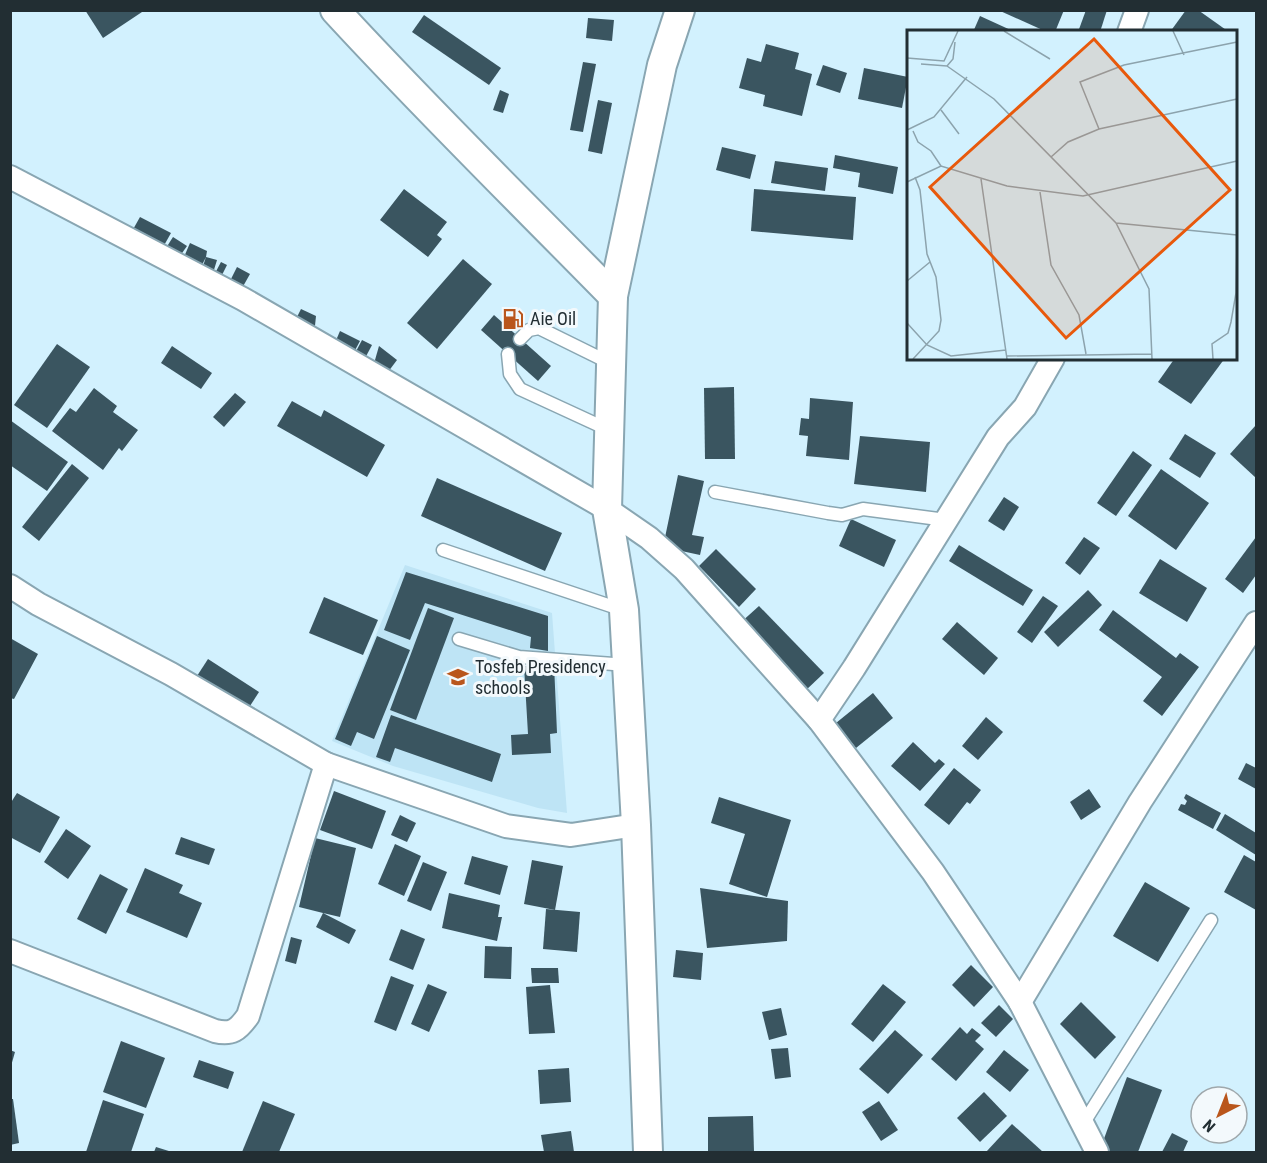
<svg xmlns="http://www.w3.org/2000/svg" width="1267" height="1163" font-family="'Roboto Condensed',sans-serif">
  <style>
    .built { fill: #bee4f5 }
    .building { fill: #3a5560 }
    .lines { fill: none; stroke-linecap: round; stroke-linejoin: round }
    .service-casing { stroke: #89a6b2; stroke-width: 15 }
    .minor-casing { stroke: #89a6b2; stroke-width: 26 }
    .tertiary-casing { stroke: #89a6b2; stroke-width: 32 }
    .service { stroke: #fff; stroke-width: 12 }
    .minor { stroke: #fff; stroke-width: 22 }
    .tertiary { stroke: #fff; stroke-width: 28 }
    .labels { text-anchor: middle; stroke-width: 6; stroke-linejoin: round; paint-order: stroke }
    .poi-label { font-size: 18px; fill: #222e33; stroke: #f3f9fc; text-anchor: start }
    .inset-road { fill: none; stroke: #8ca3ad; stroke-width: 1.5 }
    .view { fill: #e8590c; fill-opacity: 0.15; stroke: #e8590c; stroke-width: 3 }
    .inset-edge { fill: none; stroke: #222e33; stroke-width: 3 }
  </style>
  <rect width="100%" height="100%" fill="#d2f1fe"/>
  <path class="built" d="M405,565L552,613L567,813L538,808L393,766L332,741Z"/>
  <g class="building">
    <path d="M85,10H141L142,12L103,38Z"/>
    <path d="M998,10H1064L1055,32H1047Z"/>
    <path d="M1086,10H1107L1100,32H1078Z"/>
    <path d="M1186,10H1198L1229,32H1170Z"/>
    <path d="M424,15L501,68L489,85L412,32Z"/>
    <path d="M980,16L1015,32H973Z"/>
    <path d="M588,18L614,20L612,41L586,38Z"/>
    <path d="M766,44L799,53L795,69L812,74L802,116L763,106L765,95L739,88L747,58L761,62Z"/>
    <path d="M583,62L596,64L583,132L570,130Z"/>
    <path d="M823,65L847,73L840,93L816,85Z"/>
    <path d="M864,68L908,77L902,108L858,99Z"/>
    <path d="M500,90L509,94L503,113L493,110Z"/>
    <path d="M598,100L612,103L602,154L588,151Z"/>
    <path d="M722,147L756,155L750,179L716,170Z"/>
    <path d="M835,155L898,167L893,194L858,187L860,173L833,168Z"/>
    <path d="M775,161L828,168L825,191L771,183Z"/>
    <path d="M404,189L447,222L437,235L442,239L428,257L380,220Z"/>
    <path d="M754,189L856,197L853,240L751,231Z"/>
    <path d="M140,217L171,233L162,249L131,233Z"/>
    <path d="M173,237L187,246L180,256L166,248Z"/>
    <path d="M190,243L207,251L206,257L217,260L213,273L202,269L206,257L202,265L184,257Z"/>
    <path d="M463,259L492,284L437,349L407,323Z"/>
    <path d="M221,262L227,265L221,277H213Z"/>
    <path d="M237,267L250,274L241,290L229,283Z"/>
    <path d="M301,309L316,316L314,335L293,325Z"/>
    <path d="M494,315L551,366L538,381L481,330Z"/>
    <path d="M340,331L360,341L353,354L334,345Z"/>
    <path d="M362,340L372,345L363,362L353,357Z"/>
    <path d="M57,344L90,367L47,428L14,405Z"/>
    <path d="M172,346L212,373L201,389L161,363Z"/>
    <path d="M379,346L397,360L388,372L373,367Z"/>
    <path d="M1175,358H1225L1191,404L1158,382Z"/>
    <path d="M734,387L735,459H705L704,388Z"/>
    <path d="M94,388L117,406L113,412L138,430L122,451L119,448L103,470L52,431L70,408L76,412Z"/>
    <path d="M235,393L246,402L224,427L213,417Z"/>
    <path d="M810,398L853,402L849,460L806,456L808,436L799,435L801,418L809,419Z"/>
    <path d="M292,401L321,417L324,410L385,445L367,477L277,426Z"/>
    <path d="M10,420L68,462L47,491L10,465Z"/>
    <path d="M1256,425V478L1230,454Z"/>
    <path d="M1185,434L1216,453L1200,478L1169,459Z"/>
    <path d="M860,436L930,442L926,492L854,484Z"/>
    <path d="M1133,451L1152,465L1116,516L1097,503Z"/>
    <path d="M72,464L89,478L39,541L22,527Z"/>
    <path d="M1161,469L1209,503L1176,550L1128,516Z"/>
    <path d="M678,475L704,481L692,535L704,537L700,555L663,547Z"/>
    <path d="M437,478L562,533L545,571L421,516Z"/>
    <path d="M1004,497L1019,507L1004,531L988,521Z"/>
    <path d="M851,519L896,540L884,567L839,546Z"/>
    <path d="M1084,537L1100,548L1080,575L1065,563Z"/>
    <path d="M1256,537V575L1243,593L1225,579Z"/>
    <path d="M959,545L1033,590L1023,606L949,561Z"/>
    <path d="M716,549L756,589L739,607L699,566Z"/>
    <path d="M1160,559L1207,588L1187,622L1139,593Z"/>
    <path d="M406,572L548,616V651L530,648L531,637L425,603L410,640L384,630Z"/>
    <path d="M1088,590L1102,605L1058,647L1044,632Z"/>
    <path d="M1043,596L1058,606L1032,643L1017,632Z"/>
    <path d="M324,597L378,620L363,655L309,633Z"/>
    <path d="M759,606L824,673L804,692L739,624Z"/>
    <path d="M428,608L454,618L416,720L390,710Z"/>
    <path d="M1113,610L1176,658L1180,653L1199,667L1162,716L1143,701L1162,677L1099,630Z"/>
    <path d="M957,622L998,658L984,675L942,639Z"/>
    <path d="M377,636L410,650L374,739L357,732L351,746L335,739Z"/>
    <path d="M10,638L38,654L14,699L10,698Z"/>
    <path d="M208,659L259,692L248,709L197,676Z"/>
    <path d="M554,664L557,733L550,734L551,753L512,755L511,735L528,734L524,666Z"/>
    <path d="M873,693L893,718L856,748L836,723Z"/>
    <path d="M391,715L501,754L492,782L395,748L390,762L376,757Z"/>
    <path d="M986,717L1003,732L978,760L962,746Z"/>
    <path d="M913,742L935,763L939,759L945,764L920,791L891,766Z"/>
    <path d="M1246,763L1256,768V789L1238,779Z"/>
    <path d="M954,768L981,790L970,804L967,802L949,825L924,805Z"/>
    <path d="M1089,789L1101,807L1081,820L1070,802Z"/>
    <path d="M334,791L386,811L372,849L320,830Z"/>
    <path d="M17,793L60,817L40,853L10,837V804Z"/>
    <path d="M1186,794L1221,813L1213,829L1178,810L1181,804L1185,805L1187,801L1184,798Z"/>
    <path d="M719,797L791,820L767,897L729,884L745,834L711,823Z"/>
    <path d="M1225,814L1256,833V855L1216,830Z"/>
    <path d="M400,815L416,823L407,842L391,835Z"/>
    <path d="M66,829L91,846L68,879L44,862Z"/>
    <path d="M181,837L215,849L209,865L175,854Z"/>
    <path d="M315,838L356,848L340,917L323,913L356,930L349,944L316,927L323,913L299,907Z"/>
    <path d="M395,844L421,856L404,896L378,884Z"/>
    <path d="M1244,855L1256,862V910L1224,892Z"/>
    <path d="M472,856L508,866L500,895L464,884Z"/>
    <path d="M532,860L563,866L555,910L524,904Z"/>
    <path d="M423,862L447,872L431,911L407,901Z"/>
    <path d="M145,868L183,885L179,893L202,903L187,938L126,912Z"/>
    <path d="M100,874L128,889L106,934L77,919Z"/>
    <path d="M1145,882L1190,908L1158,962L1113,936Z"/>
    <path d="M700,888L788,901L787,941L707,948Z"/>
    <path d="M449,893L500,905L498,917H502L497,941L442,928Z"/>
    <path d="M546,909L580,912L577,952L543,949Z"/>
    <path d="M401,929L425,939L413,970L389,960Z"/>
    <path d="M291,937L302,940L296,964L285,961Z"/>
    <path d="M485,946L512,947L511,979L484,978Z"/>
    <path d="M676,950L703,953L701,980L673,977Z"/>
    <path d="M971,965L993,987L974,1007L952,985Z"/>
    <path d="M531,968H558L559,983H532Z"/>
    <path d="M391,976L414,985L396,1031L374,1022Z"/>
    <path d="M428,984L447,992L429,1032L411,1024Z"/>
    <path d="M883,984L906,1002L873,1042L851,1024Z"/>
    <path d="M550,985L555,1033L529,1034L526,987Z"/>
    <path d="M1081,1002L1116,1037L1095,1059L1060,1024Z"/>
    <path d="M999,1005L1013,1019L996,1037L981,1023Z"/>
    <path d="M781,1008L787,1035L769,1040L762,1012Z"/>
    <path d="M960,1027L967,1034L972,1028L981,1035L975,1041L984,1049L956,1081L931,1059Z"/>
    <path d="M895,1030L923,1055L888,1094L859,1069Z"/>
    <path d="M121,1041L165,1058L146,1108L103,1092Z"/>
    <path d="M788,1048L791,1077L775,1079L771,1049Z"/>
    <path d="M10,1050L15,1052L11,1066H10Z"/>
    <path d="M1004,1050L1029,1070L1010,1092L986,1072Z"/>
    <path d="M199,1060L234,1072L228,1089L193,1077Z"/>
    <path d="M569,1068L571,1102L540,1104L538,1070Z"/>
    <path d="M1127,1077L1162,1090L1138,1152H1099Z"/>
    <path d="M984,1092L1007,1116L980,1142L957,1118Z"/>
    <path d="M10,1099H13L19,1143L10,1145Z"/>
    <path d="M103,1100L144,1114L131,1152H86Z"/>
    <path d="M263,1101L295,1114L279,1152H242Z"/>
    <path d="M879,1101L898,1130L881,1141L862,1112Z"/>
    <path d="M753,1116L754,1152H708V1117Z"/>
    <path d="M1012,1124L1043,1152H986Z"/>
    <path d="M571,1131L574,1152H544L541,1135Z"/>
    <path d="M1172,1133L1188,1141L1183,1152H1162Z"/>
    <path d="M156,1147L172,1152H154Z"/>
  </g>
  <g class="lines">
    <defs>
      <g id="service">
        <path d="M520,339L529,330L539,328L610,363"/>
        <path d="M508,354L510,374L520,389L609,430"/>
        <path d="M715,492L828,513L842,515L863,509L946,520"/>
        <path d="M443,550L623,610"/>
        <path d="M459,639L519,657L627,665"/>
        <path d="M1083,1124L1211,920"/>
      </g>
      <g id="minor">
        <path d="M1129,32L1137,10"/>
        <path d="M10,177L243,299L607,509L649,538L684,569L819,720L933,872L1020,1002L1097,1152"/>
        <path d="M10,586L38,604L171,674L326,764L506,826L571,835L636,825"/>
        <path d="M819,720L854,668L998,437L1025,407L1053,358"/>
        <path d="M10,951L215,1031C232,1035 238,1030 248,1016L326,764"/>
        <path d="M1020,1002L1140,802L1256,623"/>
      </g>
      <g id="tertiary">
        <path d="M335,10C425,108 520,201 613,296"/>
        <path d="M648,1152L636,825L624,610L607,509L613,296L662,65L680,10"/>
      </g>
    </defs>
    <use href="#service" class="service-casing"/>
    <use href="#minor" class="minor-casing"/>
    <use href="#tertiary" class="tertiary-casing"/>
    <use href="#service" class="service"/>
    <use href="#minor" class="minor"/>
    <use href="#tertiary" class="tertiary"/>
  </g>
  <defs>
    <symbol id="fuel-bare" viewBox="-9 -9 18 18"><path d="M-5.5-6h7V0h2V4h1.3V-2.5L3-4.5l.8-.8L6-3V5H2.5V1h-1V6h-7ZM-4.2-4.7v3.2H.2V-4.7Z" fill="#b9561c" stroke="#f3f9fc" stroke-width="2.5" paint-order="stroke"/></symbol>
    <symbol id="school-bare" viewBox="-9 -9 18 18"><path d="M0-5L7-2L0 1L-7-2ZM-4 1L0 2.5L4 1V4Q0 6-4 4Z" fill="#b9561c" stroke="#f3f9fc" stroke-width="2.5" paint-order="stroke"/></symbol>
  </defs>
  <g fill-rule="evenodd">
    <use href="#fuel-bare" x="498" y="304" width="30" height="30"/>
    <use href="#school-bare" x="443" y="662" width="30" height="30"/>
  </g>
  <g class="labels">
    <g class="poi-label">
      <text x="530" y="325">Aie Oil</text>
      <text x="475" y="673">Tosfeb Presidency<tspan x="475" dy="21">schools</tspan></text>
    </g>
  </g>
  <g transform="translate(907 30)">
    <rect width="330" height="330" fill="#d2f1fe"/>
    <path class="inset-road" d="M97,1L143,29M266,1L277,25M0,28L37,31L51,1M14,34L40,36L46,29L48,12M40,36L87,69L209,193L242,259L245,329M34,80L52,104M192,99L173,52L217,35L330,12M0,100L27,87L60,47M6,101L11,112L24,121L34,136M144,127L161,112L192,99L330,69M74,149L100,329M0,152L34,136L100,156L176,166L330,131M133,162L144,235L172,285L179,324M209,193L330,205M0,251L23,232M0,293L20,315L44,326L99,320M100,326L245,324M6,329L32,301L34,290L29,247L20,224L13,160L8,147M306,329L305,314L321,303L324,292L329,263L330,210"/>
    <path class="view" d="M187,9L323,160L159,308L23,157Z"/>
    <rect width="330" height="330" class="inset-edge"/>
  </g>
  <rect width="1267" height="1163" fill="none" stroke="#222e33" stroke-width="24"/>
  <g transform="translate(1219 1115) rotate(222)"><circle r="28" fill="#f3f9fc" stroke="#9fa8ac" stroke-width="1.5"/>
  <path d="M0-4.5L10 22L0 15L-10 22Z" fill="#b9561c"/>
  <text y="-9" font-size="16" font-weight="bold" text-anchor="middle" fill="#222e33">N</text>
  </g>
</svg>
